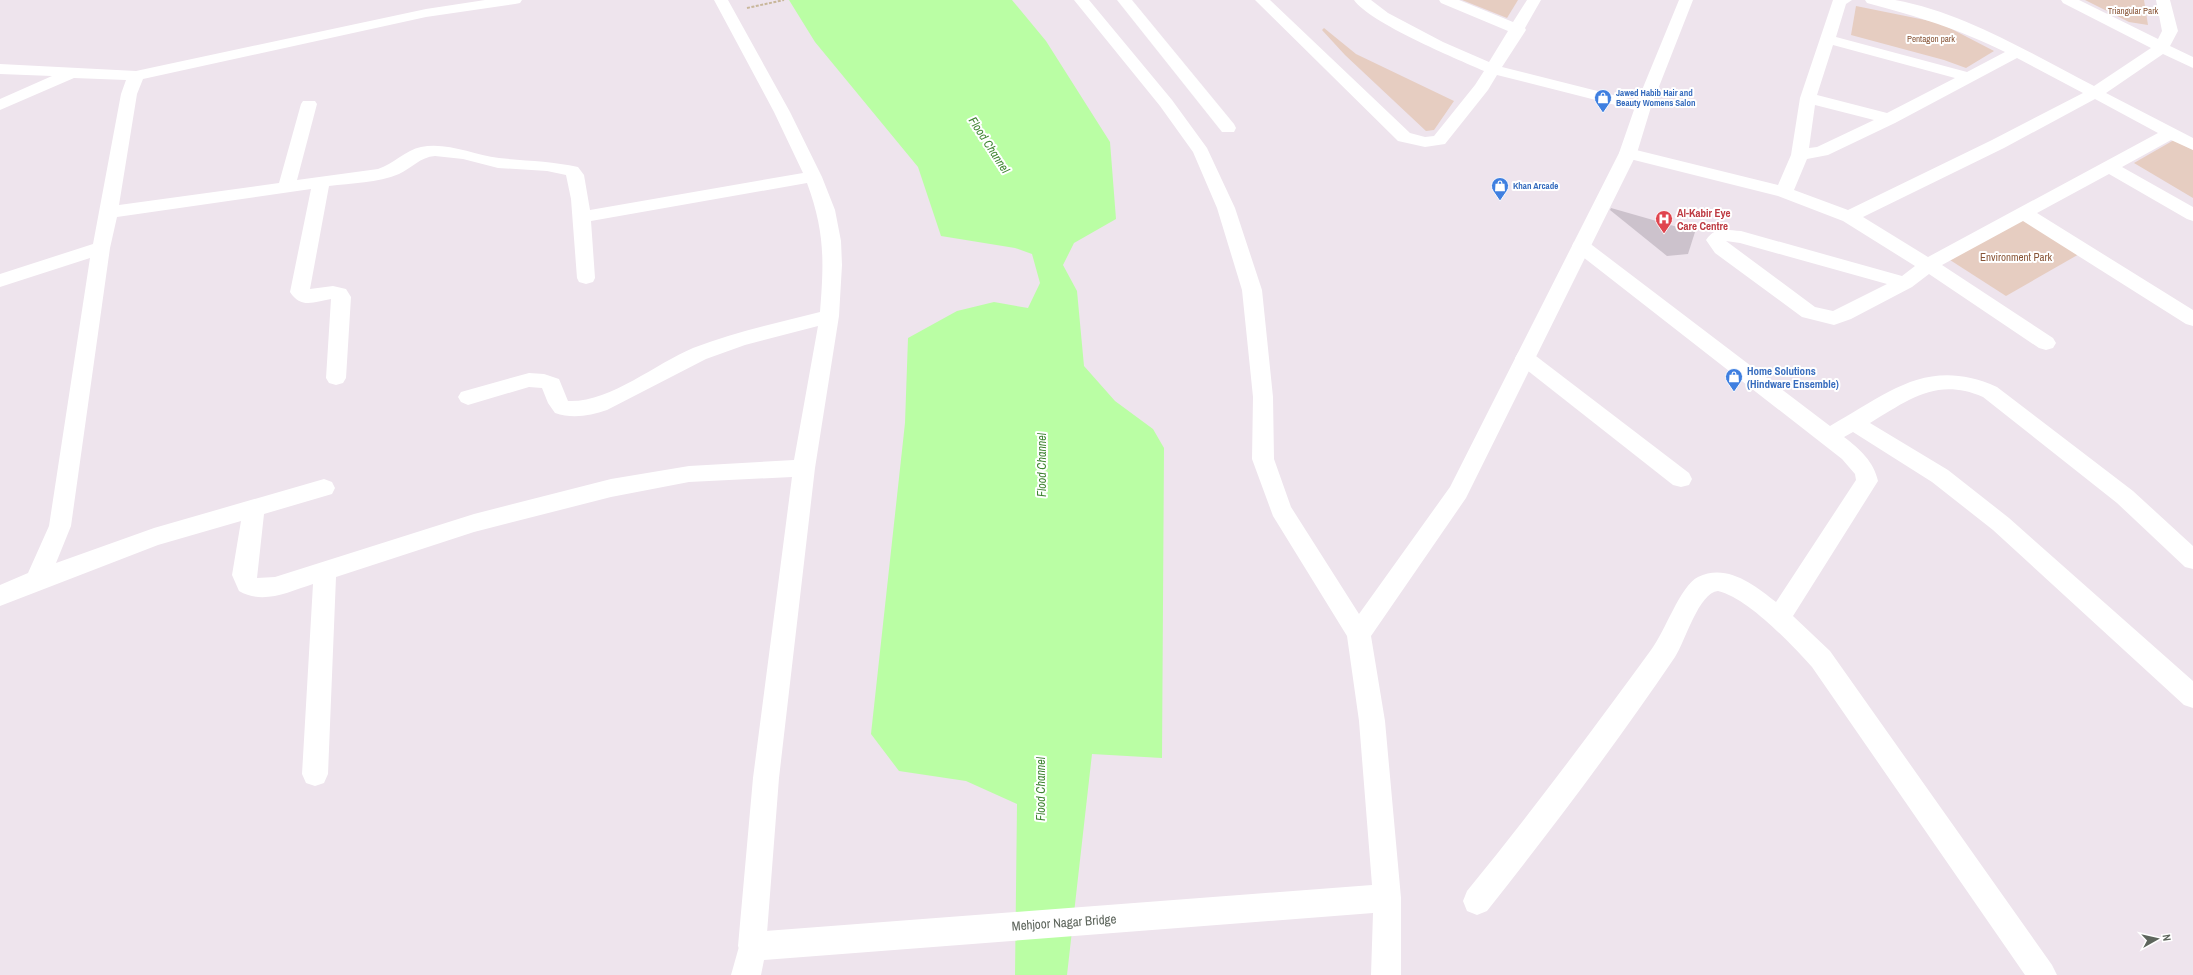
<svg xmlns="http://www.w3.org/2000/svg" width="2193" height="975" font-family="'Archivo Narrow',sans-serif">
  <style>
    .green { fill: #e6cdc1 }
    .water { fill: #bafea4 }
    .building { fill: #ccc2cc }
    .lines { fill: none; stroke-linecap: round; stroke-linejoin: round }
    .path { stroke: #c9b79b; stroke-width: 2; stroke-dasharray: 3 1.5; stroke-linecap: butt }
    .minor { fill: #fff; fill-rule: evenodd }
    .secondary { fill: #fff; fill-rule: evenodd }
    .labels { text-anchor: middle; stroke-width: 4; stroke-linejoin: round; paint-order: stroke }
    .far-park-label { font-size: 9px; fill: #895537; stroke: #fff }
    .far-shop-label { font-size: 9px; font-weight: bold; fill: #366cbe; stroke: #fff; text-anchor: start }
    .health-label { font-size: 11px; font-weight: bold; fill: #be3a42; stroke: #fff; text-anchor: start }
    .park-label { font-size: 11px; fill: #895537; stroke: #fff }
    .shop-label { font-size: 11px; font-weight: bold; fill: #366cbe; stroke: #fff; text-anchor: start }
    .water-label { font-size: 12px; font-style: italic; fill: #408533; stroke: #fff }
    .near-street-label { font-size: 13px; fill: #5d655c; stroke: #fff }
  </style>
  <rect width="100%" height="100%" fill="#eee4ed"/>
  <g class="green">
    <path d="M1462,0H1518L1507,18Z"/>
    <path d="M2085,0H2144L2148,25L2129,22Z"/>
    <path d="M1856,6L1940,23L1994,51L1966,68L1944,60L1851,35Z"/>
    <path d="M1324,28L1356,54L1454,101L1434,130L1426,131L1345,55L1322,30Z"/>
    <path d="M2174,140L2193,150V198L2134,163Z"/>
    <path d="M2025,218L2081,253L2006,296L1950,260Z"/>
  </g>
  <path class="water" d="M789,0H1012L1046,41L1110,142L1116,219L1074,243L1063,265L1077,291L1084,366L1115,401L1153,429L1164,448L1162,758L1092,754L1067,975H1015L1017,804L966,781L899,771L871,734L905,423L908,338L957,311L994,302L1028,308L1040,283L1032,254L1015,248L941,236L918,167L815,42Z"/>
  <path class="building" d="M1611,208L1695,232L1688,254L1667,256L1610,210Z"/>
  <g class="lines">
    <path class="path" d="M747,8L784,0"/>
    <g class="minor">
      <path d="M485,0H522L520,3L515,4L426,17L143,79L137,94L119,205L279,183L301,104L303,101H315L317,104L297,180L378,169C393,164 406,150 421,147C448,142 473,155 499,158C526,161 552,161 578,167L584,175L590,210L803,173L774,112L714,0H728L790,112L822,177L835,210L841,241L842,265L839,316L815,468L779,778L766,946L762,956L752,960L742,956L738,946L753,778L792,477L689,482L611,497L474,532L336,577L328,774L324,783L315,786L306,783L302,774L313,584C288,592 263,605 239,591L232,575L241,521L158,545L0,606V585L28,573L49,526L90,258L0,287V274L93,244L121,94L126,80L74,78L0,110V99L52,76L0,74V64L136,71L426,9ZM435,156L463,159L498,168L547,171L566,175L571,199L577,278L579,282L586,284L593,282L595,278L591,221L807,183C825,232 824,261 820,312C777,323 734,332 693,348C655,364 609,403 568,401L559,379L544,374L529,373L461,392L458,397L461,402L468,405L529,387L542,388L548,403L555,413C572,419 590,416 607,410L706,359L745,345L818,326L794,460L689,466L611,479L474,514L275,577L257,578L264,514L332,494L335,488L332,482L324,479L154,528L56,563L71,526L110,248L117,217L311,189L290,292C301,309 314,302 331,299L326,378L329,383L336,385L343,383L346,378L351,297L346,289L333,286L310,289L329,186C351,183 378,183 399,174C412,168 420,157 435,156Z"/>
      <path d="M1117,0H1132L1234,124L1236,128L1234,132H1222Z"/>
      <path d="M1255,0H1270L1410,133L1425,137L1434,136L1475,85L1484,71C1455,58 1370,23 1354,0H1371L1388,13L1443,42L1489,62L1508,31L1441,3L1439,0H1459L1513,22L1527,0H1541L1525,28L1526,30L1502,67L1649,104L1651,107L1649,110L1643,112L1497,75L1488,90L1445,144L1425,147L1398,141Z"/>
      <path d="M1833,0H1852L1846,4L1836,37L1967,72L2005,52C1958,29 1917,16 1867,3L1865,0C1875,0 1885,0 1895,0C1966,13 2031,54 2094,86L2151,48L2063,3L2061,0H2079L2158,39L2162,31L2156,0H2170L2178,31L2170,46L2193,57V68L2163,54L2106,93L2193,138V150L2171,140L2122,167L2193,207V221L2187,219L2109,174L2037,213L2193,310V326L2186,324L2023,221L1942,265L2053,338L2056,343L2053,348L2046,350L2039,348L1929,274L1912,287L1851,319L1834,325L1802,317L1715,253L1706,240C1715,226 1727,230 1741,231L1902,276L1915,266L1843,221L1778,196L1622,157L1619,153L1622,149L1628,148L1778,185L1791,155L1800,98ZM1833,45L1955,78L1887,113L1817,95ZM2017,58L2083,93L1992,140L1848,210L1794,190L1807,159L1828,155L1895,123ZM2095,99L2158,133L1928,257L1863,217L2004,148ZM1815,105L1874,120L1817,147L1809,148ZM1726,241L1740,243L1887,284L1833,311L1815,307Z"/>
      <path d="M1581,240L1588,242L1830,426C1889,393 1927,356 1997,387L2133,491L2193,546V569L2185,567L2117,503L1983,397C1936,377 1909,400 1870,423L1948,470L2009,518L2193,681V708L2184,705L1993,530L1932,482L1853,432L1844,437C1860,449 1874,462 1878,481L1793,616L1830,651L2052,965L2057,975H2025L1812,667C1791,644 1748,598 1718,591C1699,592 1685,642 1675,657C1616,744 1552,829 1487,911L1477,915L1467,911L1463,901L1467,891C1531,813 1591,732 1651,650C1665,632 1680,586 1698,577C1727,563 1754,585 1776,602L1856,480L1855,474L1842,459L1574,250L1572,246L1574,242Z"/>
      <path d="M1525,351L1532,353L1689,473L1692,479L1689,485L1681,487L1673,485L1518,363L1515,358L1518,353Z"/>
    </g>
    <path class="secondary" d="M1074,0H1089L1172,100L1207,148L1235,208L1262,290L1273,397L1274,459L1291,507L1359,614L1450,487L1619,153L1635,107L1679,0H1693L1651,107L1637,153L1466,498L1371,636L1385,721L1401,898V975H1371L1373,913L764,960L761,975H731L742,936L752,932L1372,885L1359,721L1347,636L1273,516L1252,459L1253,397L1242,290L1217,208L1193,152L1160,106Z"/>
  </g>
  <defs>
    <symbol id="shop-pin" viewBox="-11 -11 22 30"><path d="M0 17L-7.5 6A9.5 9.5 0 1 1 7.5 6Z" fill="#3f7fe0" stroke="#fff"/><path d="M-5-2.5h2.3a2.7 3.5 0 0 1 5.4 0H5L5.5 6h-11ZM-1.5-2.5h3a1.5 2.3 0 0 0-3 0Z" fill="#fff"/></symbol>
    <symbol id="hospital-pin" viewBox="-11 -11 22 30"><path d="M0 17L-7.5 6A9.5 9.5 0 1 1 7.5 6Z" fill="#e0444e" stroke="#fff"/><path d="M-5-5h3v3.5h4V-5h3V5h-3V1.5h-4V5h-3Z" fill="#fff"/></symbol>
  </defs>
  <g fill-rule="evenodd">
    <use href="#shop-pin" x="1593" y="88" width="20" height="27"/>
    <use href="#shop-pin" x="1490" y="176" width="20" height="27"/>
    <use href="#hospital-pin" x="1654" y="209" width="20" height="27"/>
    <use href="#shop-pin" x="1724" y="367" width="20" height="27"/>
  </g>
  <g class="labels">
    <g class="far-park-label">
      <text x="2133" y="14">Triangular Park</text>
      <text x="1931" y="42">Pentagon park</text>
    </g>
    <g class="far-shop-label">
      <text x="1616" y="96">Jawed Habib Hair and<tspan x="1616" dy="10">Beauty Womens Salon</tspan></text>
      <text x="1513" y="189">Khan Arcade</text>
    </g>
    <g class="health-label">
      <text x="1677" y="217">Al-Kabir Eye<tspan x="1677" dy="13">Care Centre</tspan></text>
    </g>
    <g class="park-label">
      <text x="2016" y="261">Environment Park</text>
    </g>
    <g class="shop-label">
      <text x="1747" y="375">Home Solutions<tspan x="1747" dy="13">(Hindware Ensemble)</tspan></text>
    </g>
    <g class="water-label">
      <text transform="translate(989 145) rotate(57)" y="4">Flood Channel</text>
      <text transform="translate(1042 465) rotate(-90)" y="4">Flood Channel</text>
      <text transform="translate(1041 789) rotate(-90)" y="4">Flood Channel</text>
    </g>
    <g class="near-street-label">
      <text transform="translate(1064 922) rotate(-4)" y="5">Mehjoor Nagar Bridge</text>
    </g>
  </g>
  <g transform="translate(2157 939) rotate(82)" stroke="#ffffff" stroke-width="3" paint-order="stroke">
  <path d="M0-3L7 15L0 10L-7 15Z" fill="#5d655c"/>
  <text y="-6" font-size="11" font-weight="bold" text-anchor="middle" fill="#5d655c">N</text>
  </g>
</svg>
